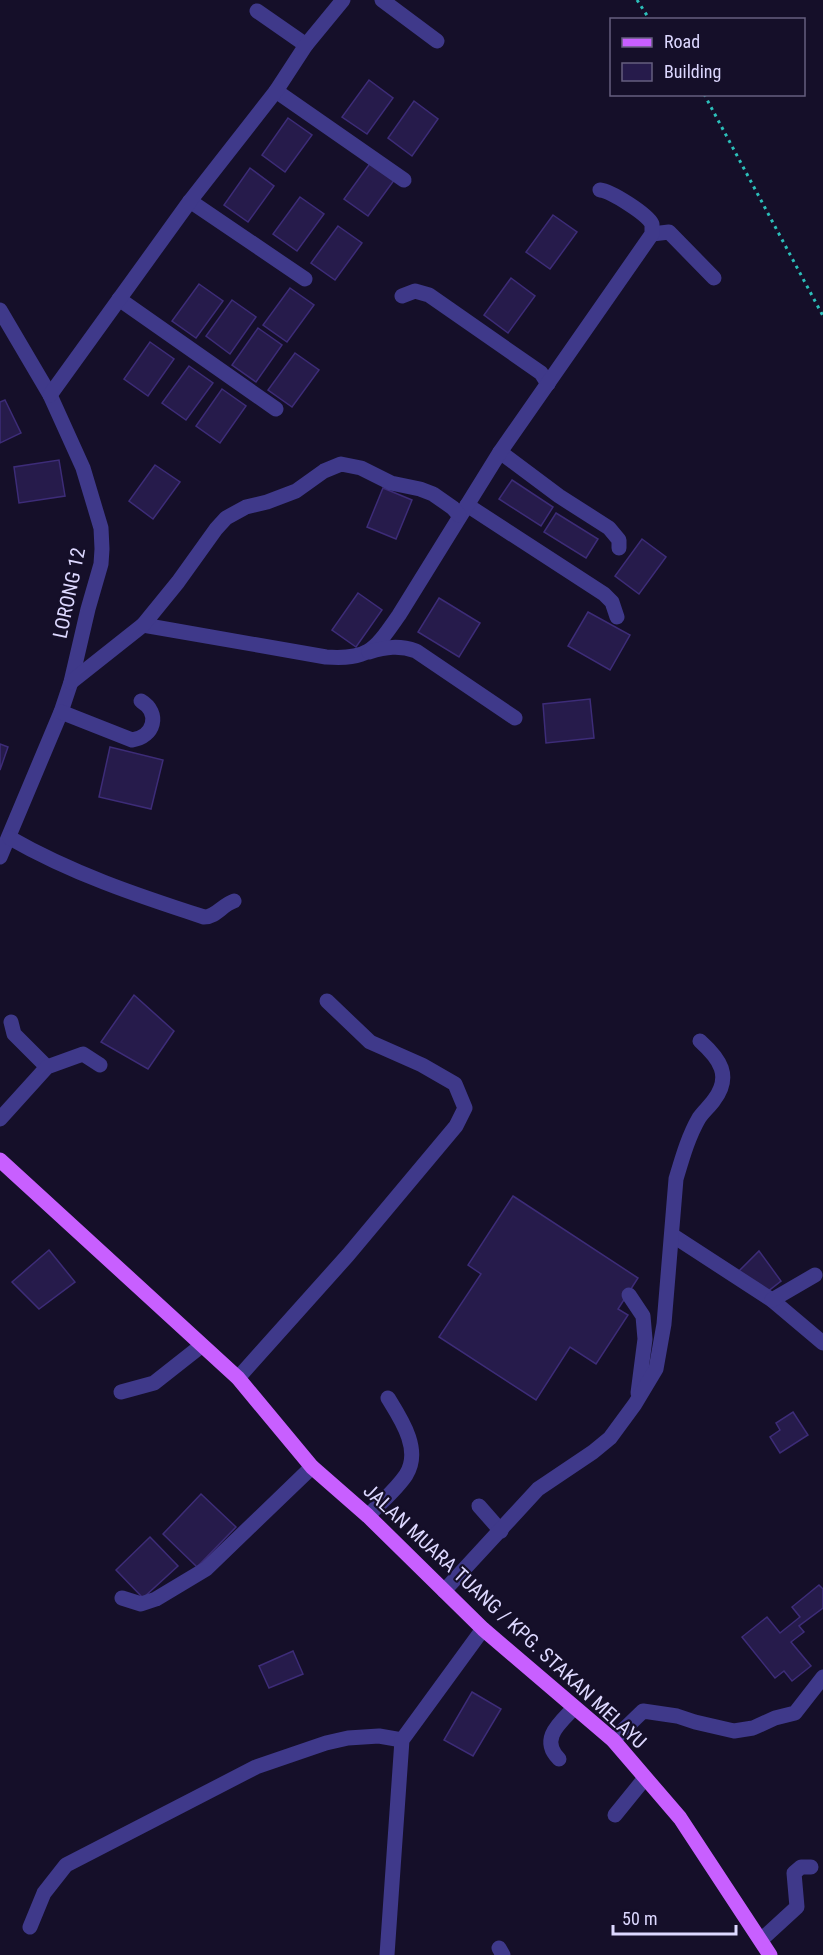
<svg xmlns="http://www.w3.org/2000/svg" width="823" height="1955" font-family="'Roboto Condensed',sans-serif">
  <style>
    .building { fill: #261b4b; stroke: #3d2c78; stroke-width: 1.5 }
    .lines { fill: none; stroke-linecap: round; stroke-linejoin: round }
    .path { stroke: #2cbfba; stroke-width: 3; stroke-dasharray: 3 4.5; stroke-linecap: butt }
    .minor { stroke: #3f398a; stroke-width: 15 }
    .major { stroke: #c85fff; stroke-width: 15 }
    .labels { text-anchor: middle; stroke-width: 4.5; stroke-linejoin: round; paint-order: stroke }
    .street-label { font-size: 20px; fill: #ddd8ff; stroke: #150f29 }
  </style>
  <rect width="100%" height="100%" fill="#150f29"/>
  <g class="building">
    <path d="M369,80L393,98L367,134L342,117Z"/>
    <path d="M414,101L438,119L412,156L388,138Z"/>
    <path d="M288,118L312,135L285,172L262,155Z"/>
    <path d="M371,162L395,179L368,216L344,199Z"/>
    <path d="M250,168L274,186L248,222L224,205Z"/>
    <path d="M300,197L324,214L297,251L273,234Z"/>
    <path d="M553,215L577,232L550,269L526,252Z"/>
    <path d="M338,226L362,243L335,280L311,263Z"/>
    <path d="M511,278L535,296L508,333L484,315Z"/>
    <path d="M199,284L223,301L196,338L172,321Z"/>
    <path d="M290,288L314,305L287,342L263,325Z"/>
    <path d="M232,300L256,317L230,354L206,336Z"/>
    <path d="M258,328L282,345L256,382L232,365Z"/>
    <path d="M150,342L174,359L148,396L124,379Z"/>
    <path d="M295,353L319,370L292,407L268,390Z"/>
    <path d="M189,366L213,383L186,420L162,403Z"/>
    <path d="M222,389L246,406L220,443L196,426Z"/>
    <path d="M5,400L21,433L0,443V402Z"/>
    <path d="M59,460L65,496L19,503L14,467Z"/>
    <path d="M155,465L180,482L153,519L129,501Z"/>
    <path d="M512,480L553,507L541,526L499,499Z"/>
    <path d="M383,488L412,500L396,539L367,527Z"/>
    <path d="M556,513L598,539L586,558L544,532Z"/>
    <path d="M642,539L666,557L639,594L615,576Z"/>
    <path d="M358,593L382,610L356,647L332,630Z"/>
    <path d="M439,598L480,623L459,657L418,632Z"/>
    <path d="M588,612L630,635L610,670L568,646Z"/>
    <path d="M590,699L594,738L546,743L543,704Z"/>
    <path d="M0,744L8,747L0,770Z"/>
    <path d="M110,747L163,760L151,809L99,797Z"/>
    <path d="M134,995L174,1031L148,1069L101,1042Z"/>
    <path d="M513,1196L638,1278L618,1309L628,1315L596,1364L570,1347L536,1400L439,1337L481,1274L468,1265Z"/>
    <path d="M49,1250L75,1282L39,1309L12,1282Z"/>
    <path d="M759,1251L781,1281L767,1292L739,1271Z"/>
    <path d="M793,1412L808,1435L780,1453L770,1437L780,1430L776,1423Z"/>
    <path d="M201,1494L236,1527L197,1567L163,1534Z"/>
    <path d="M150,1537L178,1566L143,1598L116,1570Z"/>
    <path d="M819,1585L823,1589V1608L799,1626L804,1632L791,1642L811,1666L792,1681L784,1671L775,1678L742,1637L767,1617L780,1633L800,1617L792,1607Z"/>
    <path d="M293,1651L303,1674L269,1688L259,1666Z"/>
    <path d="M472,1692L501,1709L473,1756L444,1740Z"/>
  </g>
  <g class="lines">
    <g class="path">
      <path d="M637,0L650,20"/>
      <path d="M704,94L823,316"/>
    </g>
    <g class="minor">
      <path d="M382,0L437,41"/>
      <path d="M257,11L306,45"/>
      <path d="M276,91L404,180"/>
      <path d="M190,201L305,279"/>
      <path d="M652,234L669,232L714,278"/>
      <path d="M402,296L415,291L429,295L541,373L548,384"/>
      <path d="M119,299L276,409"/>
      <path d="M0,310L50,395L83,468L101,528L102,549L101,564L88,609L71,682L61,712L0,857"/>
      <path d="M50,395L190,201L276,91L306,45L343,0"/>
      <path d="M500,452L559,496L609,528L619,540V548"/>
      <path d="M467,505L604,594L612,602L617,617"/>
      <path d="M143,625L326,657C370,660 375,649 399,615L500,452L652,234C652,233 652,225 652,224C647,214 611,191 600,190"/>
      <path d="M369,652C386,647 399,645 416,651L515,718"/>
      <path d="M71,682L143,625L178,582L216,529L226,518L246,507L267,502L296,491L324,471L341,464L361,468L391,483L420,489L433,494L453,508L459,515"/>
      <path d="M61,712L132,740C154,737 161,713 141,701"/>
      <path d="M10,838C71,873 136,895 204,917C216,917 222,905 234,901"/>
      <path d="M11,1022L14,1034L47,1067"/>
      <path d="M0,1119L47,1067L83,1054L100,1065"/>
      <path d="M672,1235L772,1300L823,1343"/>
      <path d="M629,1295L643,1316L645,1339L638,1393"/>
      <path d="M772,1300L815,1275"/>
      <path d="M238,1378L348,1255L456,1126L465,1108L455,1084L422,1065L370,1042L327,1001"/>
      <path d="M121,1392L154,1383L201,1346"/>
      <path d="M479,1506L501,1531"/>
      <path d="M368,1516C380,1503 396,1490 406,1475C422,1450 401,1419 388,1398"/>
      <path d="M444,1591L538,1489L593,1452L610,1438L635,1404L656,1369L664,1324L676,1179C682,1159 688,1137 699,1118C703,1112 710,1106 714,1100C732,1076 720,1059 700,1041"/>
      <path d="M122,1598L141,1604L156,1599L206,1569L312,1467"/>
      <path d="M613,1740L643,1711L677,1716L695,1722L734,1731L753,1728L775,1718L795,1713L823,1677"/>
      <path d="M559,1759C539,1739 560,1723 574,1708"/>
      <path d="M615,1815L645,1778"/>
      <path d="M30,1927L44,1893L66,1865L256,1767L326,1743L348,1738L379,1736L402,1740"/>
      <path d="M761,1940L797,1907L794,1873L801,1867H811"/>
      <path d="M499,1948L503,1955"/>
      <path d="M387,1955L402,1740L483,1629"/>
    </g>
    <path class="major" d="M0,1160L238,1378L312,1467L368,1516L483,1629L613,1740L680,1818L770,1955"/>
  </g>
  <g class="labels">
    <g class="street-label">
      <text transform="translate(69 593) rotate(-78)" y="7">LORONG 12</text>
      <text transform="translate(505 1616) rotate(43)" y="7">JALAN MUARA TUANG / KPG. STAKAN MELAYU</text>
    </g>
  </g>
  <rect x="610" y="18" width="195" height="78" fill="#150f29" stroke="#655f7f" stroke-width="1.5"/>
  <rect x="622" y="38" width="30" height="9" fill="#c85fff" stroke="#655f7f" stroke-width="1.5"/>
  <text x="664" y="48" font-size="18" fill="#ddd8ff">Road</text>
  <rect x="622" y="63" width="30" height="18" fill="#261b4b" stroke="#655f7f" stroke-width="1.5"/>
  <text x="664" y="78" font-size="18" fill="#ddd8ff">Building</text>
  <path d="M613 1925v9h123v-9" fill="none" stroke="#ddd8ff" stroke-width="3"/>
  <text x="622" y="1925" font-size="18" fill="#ddd8ff" stroke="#150f29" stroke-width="4.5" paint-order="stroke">50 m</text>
</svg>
